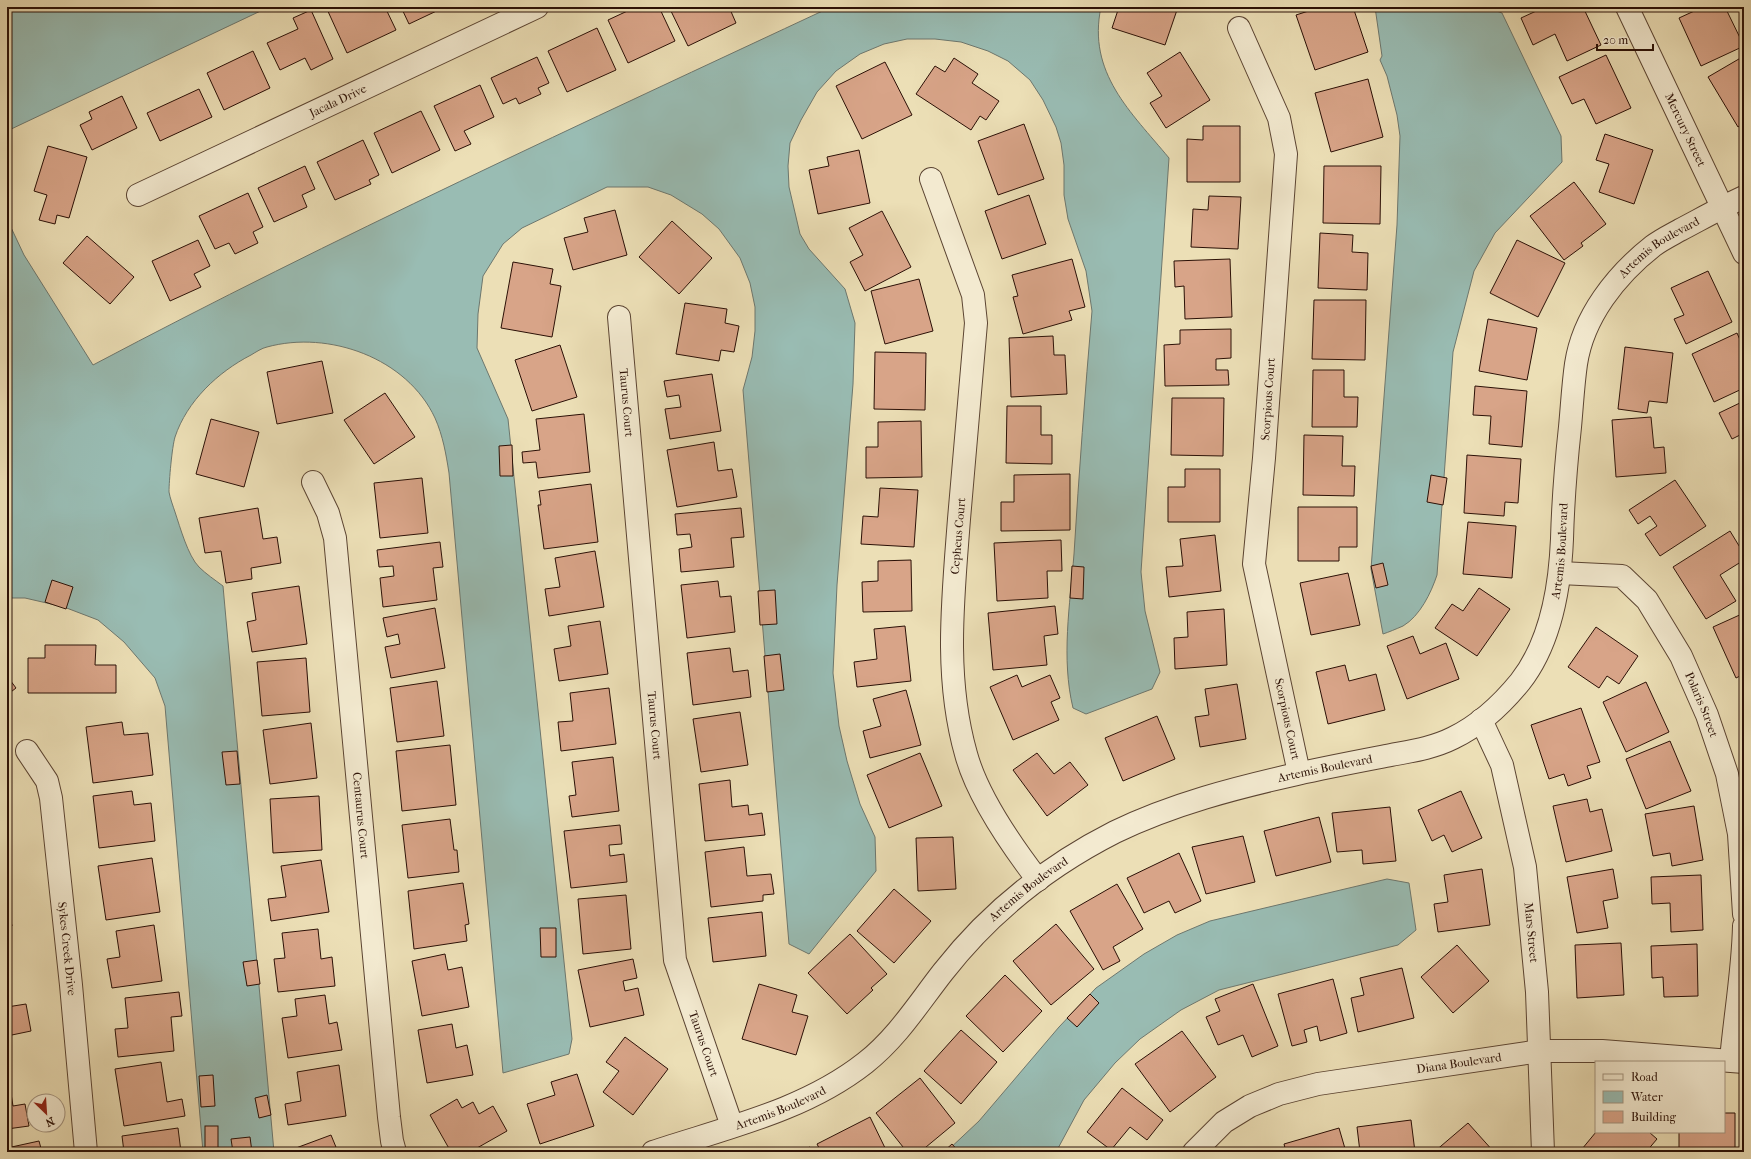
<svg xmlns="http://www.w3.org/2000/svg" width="1751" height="1159" font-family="'IM FELL French Canon',serif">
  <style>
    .water { fill: #99bcb3; stroke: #6d776e }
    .building { fill: #d8a488; stroke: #2b1006 }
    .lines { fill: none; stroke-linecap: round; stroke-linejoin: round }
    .street-casing { stroke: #5b4432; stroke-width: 24 }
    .street { stroke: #f3ead0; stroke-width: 22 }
    .labels { text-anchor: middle; stroke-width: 4; stroke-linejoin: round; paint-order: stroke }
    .street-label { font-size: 12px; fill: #2b1006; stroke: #f3ead0 }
  </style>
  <rect width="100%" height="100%" fill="#ecdfb6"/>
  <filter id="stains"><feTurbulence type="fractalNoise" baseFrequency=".005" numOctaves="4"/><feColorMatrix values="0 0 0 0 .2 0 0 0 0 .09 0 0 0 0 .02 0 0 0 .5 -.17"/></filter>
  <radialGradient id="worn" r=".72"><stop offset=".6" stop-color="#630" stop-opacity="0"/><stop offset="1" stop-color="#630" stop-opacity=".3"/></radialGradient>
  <g class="water">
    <path d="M7,7H269L7,131Z"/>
    <path d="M831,7H1101C1087,73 1131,112 1169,158L1141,572L1145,611L1160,672L1152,689L1086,714L1073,708C1061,658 1070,605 1074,554C1079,473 1085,392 1092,311L1086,271L1068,219L1064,195V165L1061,143L1056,127L1043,100L1030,80L1008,61L988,51L961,42L935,39H907L884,44L860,54L836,71L817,92L801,120L790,143L788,166L789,187L800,234L809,249L845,289L855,323L853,384L837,585L833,673L839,726L847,761L860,804L875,837L876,871L809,954L789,944L743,390L752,357L755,331V307L750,283L740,258L719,229L702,214L671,195L648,187H607L522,228L503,244L483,276L478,314L477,348L508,419L572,1039L569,1054L503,1073L449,473C446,454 443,436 435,418C407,358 329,330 267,347C262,348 256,352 251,355C218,372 187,401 175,437C172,447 169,481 169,492C170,498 173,506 175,512C180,527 188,556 199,567C206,574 215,580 223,586L274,1152H203L165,706L155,678L124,642L98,620L64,607L25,598H7V219L24,255L93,365C335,237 583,123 831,7Z"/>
    <path d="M1375,7H1486L1502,13L1561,136L1562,162L1495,233L1474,271L1453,352L1437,575C1431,593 1420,616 1403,626C1396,629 1389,632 1383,634L1371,569L1397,225L1400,136L1397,115L1387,76L1380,60L1382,56Z"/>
    <path d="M1387,879L1409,883L1416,930L1398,945L1219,990L1181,1010L1140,1039L1115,1063L1084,1100L1056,1152H946L979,1121L1059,1027L1096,988L1144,954L1177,935L1210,921Z"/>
  </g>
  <g class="building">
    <path d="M326,7H385L396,30L347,53Z"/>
    <path d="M401,7H445L409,24Z"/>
    <path d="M636,7H659L675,41L628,63L608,20Z"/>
    <path d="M669,7H729L736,23L688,46Z"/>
    <path d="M1119,7H1178L1165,45L1112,28Z"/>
    <path d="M1321,7H1353L1368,52L1315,70L1296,15Z"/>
    <path d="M1545,7H1583L1601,45L1567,61L1555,34L1533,45L1521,18Z"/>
    <path d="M1703,7H1725L1744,46L1701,66L1679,18Z"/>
    <path d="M311,10L333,59L311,70L305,58L280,70L267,43L298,29L293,18Z"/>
    <path d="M597,28L616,70L567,92L548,51Z"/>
    <path d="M253,51L270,88L224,110L207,73Z"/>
    <path d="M1180,52L1210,100L1166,128L1150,103L1162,96L1147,73Z"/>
    <path d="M1606,55L1631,108L1596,124L1584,99L1572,104L1559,77Z"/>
    <path d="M1744,56V123L1738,127L1708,77Z"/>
    <path d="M537,57L549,83L538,88L541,94L519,104L516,98L503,104L491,78Z"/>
    <path d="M954,58L978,74L972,83L999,101L986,120L980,116L971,130L916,94L935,66L945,72Z"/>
    <path d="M885,62L912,115L862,139L836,86Z"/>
    <path d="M1368,79L1383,137L1331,152L1315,93Z"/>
    <path d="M480,85L494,117L464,131L471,144L455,151L434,106Z"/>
    <path d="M199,89L212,117L160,141L147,113Z"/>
    <path d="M122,96L137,128L92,150L80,125L92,119L89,112Z"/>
    <path d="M421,111L440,150L392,173L374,133Z"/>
    <path d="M1024,124L1044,179L998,195L978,141Z"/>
    <path d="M1203,126H1240V182H1187V139L1203,140Z"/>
    <path d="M1605,134L1653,150L1634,204L1599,192L1609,164L1596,160Z"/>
    <path d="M363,140L379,175L369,180L371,184L335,200L317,162Z"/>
    <path d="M48,146L87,157L69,218L57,215L55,224L39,220L47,195L34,191Z"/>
    <path d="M859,150L870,203L818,214L809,170L829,166L827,157Z"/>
    <path d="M305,166L315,189L302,195L307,207L274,222L258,188Z"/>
    <path d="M1324,166H1381L1380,224L1323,223Z"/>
    <path d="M1574,182L1606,224L1581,243L1583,246L1564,260L1530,216Z"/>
    <path d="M248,193L263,227L253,232L258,243L235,254L229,243L215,249L199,216Z"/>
    <path d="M1029,195L1046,244L1002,259L985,211Z"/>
    <path d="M1209,196L1241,197L1238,249L1191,247L1193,209L1208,210Z"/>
    <path d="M615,210L627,255L573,270L564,238L588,232L584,218Z"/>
    <path d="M882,211L911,267L865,291L850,262L863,255L849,228Z"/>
    <path d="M672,221L712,258L679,294L639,257Z"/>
    <path d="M1320,233L1353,235L1352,252L1368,253L1367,290L1318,288Z"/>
    <path d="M87,236L134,277L110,304L63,263Z"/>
    <path d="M198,240L210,266L194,274L201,287L170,301L152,261Z"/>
    <path d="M1517,240L1565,263L1538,317L1490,293Z"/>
    <path d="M1072,259L1085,307L1069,311L1072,320L1023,334L1013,297L1018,296L1012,275Z"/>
    <path d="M1230,259L1232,317L1185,319L1184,286L1175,287L1174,261Z"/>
    <path d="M513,262L553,269L550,284L561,286L552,337L501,328Z"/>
    <path d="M1708,271L1732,322L1686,344L1674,319L1684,315L1671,288Z"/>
    <path d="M919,279L933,331L885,344L871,291Z"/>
    <path d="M1314,300H1366L1365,360L1312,359Z"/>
    <path d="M685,303L727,309L725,323L739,326L734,352L721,350L719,361L676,354Z"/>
    <path d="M1488,319L1537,328L1527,380L1479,371Z"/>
    <path d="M1231,329V358L1216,359V370H1228L1229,385L1165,386L1164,345L1180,344V330Z"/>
    <path d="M1737,333L1744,349V388L1714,402L1692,354Z"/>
    <path d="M1053,336L1054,355H1065L1067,394L1011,397L1009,338Z"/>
    <path d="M560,345L577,397L532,411L515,360Z"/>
    <path d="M1625,347L1673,353L1667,403L1649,401L1647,413L1618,409Z"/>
    <path d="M875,352L926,353L925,410L874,409Z"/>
    <path d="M322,361L333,413L277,424L267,372Z"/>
    <path d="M1313,370H1344V397H1358L1357,427H1312Z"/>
    <path d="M712,374L721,431L670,439L665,409L681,407L679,395L667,397L664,381Z"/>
    <path d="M1475,386L1527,391L1522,447L1489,444L1491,416L1473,415Z"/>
    <path d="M385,393L415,437L374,464L344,420Z"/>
    <path d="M1172,398H1224L1223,456L1171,455Z"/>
    <path d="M1744,401V433L1732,439L1719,413Z"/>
    <path d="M1007,406H1041V435H1052V464L1006,463Z"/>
    <path d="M584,414L590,472L538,478L536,462L523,463L522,452L540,450L536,419Z"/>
    <path d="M1651,417L1654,448L1664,447L1666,473L1616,477L1612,420Z"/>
    <path d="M211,419L259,432L244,487L196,474Z"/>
    <path d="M921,421L922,477L866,478V447H878V422Z"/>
    <path d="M1304,435L1343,436L1342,466H1355L1354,496L1303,495Z"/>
    <path d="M714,442L718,471L732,469L737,497L677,507L667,450Z"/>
    <path d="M512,445L513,476H500L499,446Z"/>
    <path d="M1467,455L1521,459L1518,503L1505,502L1504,516L1464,513Z"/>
    <path d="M1185,469H1220V522H1168V487H1185Z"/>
    <path d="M1070,474V530L1001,531V502H1014V475Z"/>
    <path d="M1431,475L1447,478L1443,505L1427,502Z"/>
    <path d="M422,478L428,533L380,538L374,483Z"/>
    <path d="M1675,480L1706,526L1660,556L1645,534L1657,526L1650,516L1638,524L1629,510Z"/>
    <path d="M591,484L598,542L544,549L538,505H541L539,491Z"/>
    <path d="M880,488L918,490L914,547L861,544L863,516L878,517Z"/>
    <path d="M1298,507H1357V547H1339V561H1298Z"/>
    <path d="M258,508L263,539L277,537L281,563L251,568L252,579L226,583L221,551L205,553L199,518Z"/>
    <path d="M741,508L744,537L731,538L734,567L681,572L679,549L692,547L690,534L677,535L675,514Z"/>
    <path d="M1468,522L1516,526L1512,578L1463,574Z"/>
    <path d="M1730,531L1744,554V560L1720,575L1736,601L1706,619L1673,567Z"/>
    <path d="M1215,535L1221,591L1169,597L1166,567L1183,566L1180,539Z"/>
    <path d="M1061,540L1062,571H1047L1048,598L997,601L994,543Z"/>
    <path d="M440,542L443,567L433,568L437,600L383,607L380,578L394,576L393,566L379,567L377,550Z"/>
    <path d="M595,551L604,607L549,616L545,589L560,587L555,558Z"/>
    <path d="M911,560L912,611L863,612L862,582L878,581V561Z"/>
    <path d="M1383,563L1388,585L1376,588L1371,566Z"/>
    <path d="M1072,566L1084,567L1083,599L1070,598Z"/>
    <path d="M1348,573L1360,625L1311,635L1300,583Z"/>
    <path d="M52,580L73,587L66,609L45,602Z"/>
    <path d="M718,581L720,597L731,596L735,632L687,638L681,585Z"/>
    <path d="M299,586L307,644L252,652L247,622L256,620L252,593Z"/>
    <path d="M1479,588L1510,609L1477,656L1435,628L1452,604L1463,611Z"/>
    <path d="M775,590L777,624L760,625L758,591Z"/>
    <path d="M1055,606L1058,634L1044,636L1047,665L993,670L988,613Z"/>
    <path d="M435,608L445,668L391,678L385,647L400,644L398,634L387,637L383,618Z"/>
    <path d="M1224,609L1227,665L1175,669L1174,638L1188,637L1187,612Z"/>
    <path d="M1744,613V674L1736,678L1713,627Z"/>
    <path d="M600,621L608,674L559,681L554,649L571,646L568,626Z"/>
    <path d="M905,626L911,681L857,687L854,662L877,659L874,629Z"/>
    <path d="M1596,627L1638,656L1619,684L1607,676L1599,688L1568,667Z"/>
    <path d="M1413,636L1420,654L1446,643L1459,679L1407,699L1387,646Z"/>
    <path d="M45,645H96L95,665H116V693H28V658H45Z"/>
    <path d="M730,648L733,672L748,670L751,697L693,705L687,653Z"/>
    <path d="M780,654L784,690L767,692L764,656Z"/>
    <path d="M306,658L310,712L262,716L257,662Z"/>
    <path d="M1345,665L1349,681L1376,674L1385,710L1328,724L1316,672Z"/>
    <path d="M1017,675L1022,687L1050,675L1060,698L1051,702L1059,720L1013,740L990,687Z"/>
    <path d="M7,676L16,688L7,695Z"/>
    <path d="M437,681L444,736L397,742L390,688Z"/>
    <path d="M1646,682L1669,732L1626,752L1603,702Z"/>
    <path d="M1237,684L1246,739L1200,747L1195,717L1209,715L1205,689Z"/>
    <path d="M609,688L616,744L561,751L558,722L573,721L570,693Z"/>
    <path d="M906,690L921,745L870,758L863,731L881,726L873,699Z"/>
    <path d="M1581,708L1600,762L1587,766L1591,778L1568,786L1564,774L1549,779L1531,725Z"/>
    <path d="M740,712L748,765L701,772L693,719Z"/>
    <path d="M1157,716L1175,759L1123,781L1105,738Z"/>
    <path d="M122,722L124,735L148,733L153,775L93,783L86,727Z"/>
    <path d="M311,723L317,778L270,784L263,730Z"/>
    <path d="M1670,741L1691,791L1646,809L1626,759Z"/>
    <path d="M450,745L456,805L402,811L396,751Z"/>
    <path d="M237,751L240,784L226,785L222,752Z"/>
    <path d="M920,753L942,806L889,828L867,775Z"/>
    <path d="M1037,753L1054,774L1070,762L1088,785L1047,816L1013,770Z"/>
    <path d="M613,757L619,811L572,817L569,796L576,795L572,762Z"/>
    <path d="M730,780L732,807L748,805L749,815L762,813L765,835L705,841L699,784Z"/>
    <path d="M132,791L134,805L151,803L155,841L99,848L93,796Z"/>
    <path d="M1461,791L1482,838L1452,852L1444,835L1432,841L1418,810Z"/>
    <path d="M319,796L322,850L273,853L270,799Z"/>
    <path d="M1587,799L1590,812L1602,809L1612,851L1566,862L1553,806Z"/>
    <path d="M1694,806L1703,860L1672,866L1670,853L1653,856L1645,814Z"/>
    <path d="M1390,807L1396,861L1363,864L1362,850L1337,852L1332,813Z"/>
    <path d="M1319,817L1331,862L1276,876L1264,831Z"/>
    <path d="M450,819L454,850H457L459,872L408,878L402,825Z"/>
    <path d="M620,825L622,844L609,845L610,856L624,854L627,882L571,888L564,831Z"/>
    <path d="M1243,836L1255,882L1206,894L1192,847Z"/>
    <path d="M953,837L956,889L918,891L916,838Z"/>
    <path d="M744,847L747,876L771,874L774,894L763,895V901L711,907L705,852Z"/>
    <path d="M1179,853L1201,901L1175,913L1169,901L1144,913L1127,878Z"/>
    <path d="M152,858L160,912L106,920L98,866Z"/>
    <path d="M321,860L329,912L271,921L268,899L286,897L281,866Z"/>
    <path d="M1482,869L1490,925L1438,932L1434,904L1448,902L1444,875Z"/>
    <path d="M1613,869L1618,898L1603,901L1608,928L1577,933L1567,877Z"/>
    <path d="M1701,875L1703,930L1671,932L1670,903L1652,904L1651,877Z"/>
    <path d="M463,883L469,924L465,925L467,941L414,949L408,891Z"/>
    <path d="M1117,884L1143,929L1113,947L1120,961L1103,970L1070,911Z"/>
    <path d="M894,889L931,921L894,963L857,931Z"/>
    <path d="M626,895L631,949L583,954L578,899Z"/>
    <path d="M7,900L12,926L7,927Z"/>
    <path d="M762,912L766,956L713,962L708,918Z"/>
    <path d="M1056,924L1094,969L1051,1005L1013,961Z"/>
    <path d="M154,925L162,981L112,988L107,959L120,957L116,931Z"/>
    <path d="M540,928H556V957H541Z"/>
    <path d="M318,929L321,959L332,957L335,986L278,992L274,959L285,958L282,933Z"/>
    <path d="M850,934L887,974L871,988L873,990L847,1014L808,973Z"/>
    <path d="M1621,943L1624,995L1577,998L1575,945Z"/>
    <path d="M1697,944L1698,996L1664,997L1663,977L1652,978L1651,946Z"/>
    <path d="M1457,945L1489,981L1453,1013L1421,977Z"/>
    <path d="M445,954L448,970L462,967L469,1007L422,1016L412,961Z"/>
    <path d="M633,959L637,978L623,981L625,991L638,988L644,1015L590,1027L578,970Z"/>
    <path d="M257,960L260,984L247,986L243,962Z"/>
    <path d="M1402,968L1414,1018L1358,1032L1351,998L1364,995L1360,978Z"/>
    <path d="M1005,975L1042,1011L1003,1052L966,1016Z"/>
    <path d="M1333,979L1347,1033L1320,1041L1317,1026L1304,1030L1307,1042L1292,1046L1278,994Z"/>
    <path d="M759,984L797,995L792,1012L808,1016L796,1055L742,1039Z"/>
    <path d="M1253,984L1278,1046L1252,1057L1243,1035L1218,1045L1206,1017L1220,1011L1215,999Z"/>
    <path d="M179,992L182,1016L171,1017L174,1051L118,1057L115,1029L128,1028L125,998Z"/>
    <path d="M1090,994L1099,1003L1077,1027L1067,1018Z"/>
    <path d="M325,995L329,1024L337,1022L342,1050L288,1058L282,1018L297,1016L295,999Z"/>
    <path d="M26,1004L31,1031L7,1036V1007Z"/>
    <path d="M452,1024L456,1048L467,1045L473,1075L427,1083L418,1030Z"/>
    <path d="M961,1030L997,1062L961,1104L924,1071Z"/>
    <path d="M1182,1031L1216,1077L1170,1112L1135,1064Z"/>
    <path d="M7,1036L11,1057L7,1058Z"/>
    <path d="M625,1037L668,1069L633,1115L603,1092L619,1071L606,1062Z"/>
    <path d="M161,1062L167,1102L182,1099L185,1116L124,1126L115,1069Z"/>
    <path d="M339,1065L346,1116L288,1125L285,1104L301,1101L297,1072Z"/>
    <path d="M577,1074L594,1126L540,1144L527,1104L555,1095L551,1082Z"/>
    <path d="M8,1075L13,1106L25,1104L29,1126L7,1129Z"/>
    <path d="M213,1075L215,1106L201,1107L199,1076Z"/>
    <path d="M920,1078L955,1123L920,1152H907L876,1113Z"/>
    <path d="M1122,1088L1163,1120L1147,1140L1130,1127L1111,1150L1087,1132Z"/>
    <path d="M267,1095L271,1115L259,1118L255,1098Z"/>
    <path d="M457,1099L462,1108L473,1102L479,1114L493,1106L507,1131L470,1152H451L430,1115Z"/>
    <path d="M1724,1113H1735V1152H1679V1132H1724Z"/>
    <path d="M870,1117L887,1152H821L817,1144Z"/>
    <path d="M1411,1120L1415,1152H1360L1357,1127Z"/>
    <path d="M1468,1123L1494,1152H1434Z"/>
    <rect x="205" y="1126" width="13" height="24"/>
    <path d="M178,1128L181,1152H124L122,1136Z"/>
    <path d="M1339,1128L1346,1152H1286L1284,1144Z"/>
    <path d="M1596,1132H1649L1657,1139L1646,1152H1586L1582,1149Z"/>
    <path d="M331,1135L338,1152H297L296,1148Z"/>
    <path d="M250,1137L252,1152H233L231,1139Z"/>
    <path d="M39,1141L42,1152H7V1148Z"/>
    <path d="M952,1144L959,1152H943Z"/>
    <path d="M810,1147L811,1152H797Z"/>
  </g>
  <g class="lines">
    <defs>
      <g id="street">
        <path id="s1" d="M1627,7L1744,253"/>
        <path id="s2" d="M1239,28L1279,118L1286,154L1264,458L1254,564L1299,773"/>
        <path d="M931,179L973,295L976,323C970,388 965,454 959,519C953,598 944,677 966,754C977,795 1012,846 1038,880"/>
        <path id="s3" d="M138,195L537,7"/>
        <path id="s4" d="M619,317L675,960L732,1126"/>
        <path id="s5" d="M313,482L328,513L335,538L389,1117L392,1141L395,1152"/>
        <path id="s6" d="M1560,573L1622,576L1647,600L1681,656L1707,715L1727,774L1739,834L1744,914"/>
        <path id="s7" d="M1481,720L1502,765L1525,867L1537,992L1543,1152"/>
        <path id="s8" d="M27,751L47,781L51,798L71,985L86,1152"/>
        <path d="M1731,1060C1735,1015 1743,971 1744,926"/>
        <path id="s9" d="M653,1152C725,1128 804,1111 865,1063C897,1038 918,1004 943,972C989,913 1048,866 1115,832C1173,804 1235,788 1297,774C1328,767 1360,761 1391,755C1412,751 1433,748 1453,738C1478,726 1502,704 1520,682C1550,644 1560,587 1562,539C1563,502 1566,464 1570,427C1572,406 1573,385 1576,364C1583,317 1616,275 1653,246C1661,240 1671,235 1680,230C1701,219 1722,207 1744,197"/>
        <path id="s10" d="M1194,1152L1224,1122L1250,1106L1279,1094L1318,1084L1540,1051H1602L1744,1062"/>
      </g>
    </defs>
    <use href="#street" class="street-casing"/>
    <use href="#street" class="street"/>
  </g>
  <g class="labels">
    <g class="street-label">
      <text dy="4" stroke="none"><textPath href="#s3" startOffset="221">Jacala Drive</textPath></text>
      <text dy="4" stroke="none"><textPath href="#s1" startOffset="136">Mercury Street</textPath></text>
      <text dy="4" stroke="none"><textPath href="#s9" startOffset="1490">Artemis Boulevard</textPath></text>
      <text transform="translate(1268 399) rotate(-86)" y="4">Scorpious Court</text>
      <text dy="4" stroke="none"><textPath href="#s4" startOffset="86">Taurus Court</textPath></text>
      <text transform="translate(958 536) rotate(-85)" y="4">Cepheus Court</text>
      <text dy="4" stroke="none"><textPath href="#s9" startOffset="1154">Artemis Boulevard</textPath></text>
      <text dy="4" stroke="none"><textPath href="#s6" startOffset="215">Polaris Street</textPath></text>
      <text dy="4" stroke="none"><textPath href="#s2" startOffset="705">Scorpious Court</textPath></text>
      <text dy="4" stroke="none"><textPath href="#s4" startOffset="410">Taurus Court</textPath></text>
      <text dy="4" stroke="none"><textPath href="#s9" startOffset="795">Artemis Boulevard</textPath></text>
      <text dy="4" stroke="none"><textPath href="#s5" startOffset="339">Centaurus Court</textPath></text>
      <text dy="4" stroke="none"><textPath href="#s9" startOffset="471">Artemis Boulevard</textPath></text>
      <text dy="4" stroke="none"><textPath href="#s7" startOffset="220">Mars Street</textPath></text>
      <text dy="4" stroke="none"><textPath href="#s8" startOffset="205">Sykes Creek Drive</textPath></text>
      <text dy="4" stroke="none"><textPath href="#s4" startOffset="734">Taurus Court</textPath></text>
      <text dy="4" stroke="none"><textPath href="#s10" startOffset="287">Diana Boulevard</textPath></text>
      <text dy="4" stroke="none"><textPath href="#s9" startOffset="135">Artemis Boulevard</textPath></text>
    </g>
  </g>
  <rect width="1751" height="1159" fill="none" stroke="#ecdfb6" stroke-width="24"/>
  <rect x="8" y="8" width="1735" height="1143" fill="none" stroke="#2b1006" stroke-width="2"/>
  <rect x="12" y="12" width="1727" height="1135" fill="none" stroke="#2b1006"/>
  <rect x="1595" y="1061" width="130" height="72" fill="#f3ead0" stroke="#a3937f"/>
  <rect x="1603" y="1074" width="20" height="6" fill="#f3ead0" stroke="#a3937f"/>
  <text x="1631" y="1081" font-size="12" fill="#2b1006">Road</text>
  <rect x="1603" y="1091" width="20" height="12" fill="#99bcb3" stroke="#a3937f"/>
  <text x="1631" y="1101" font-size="12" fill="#2b1006">Water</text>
  <rect x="1603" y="1111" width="20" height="12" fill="#d8a488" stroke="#a3937f"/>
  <text x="1631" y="1121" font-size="12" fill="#2b1006">Building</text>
  <g transform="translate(46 1113) rotate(155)"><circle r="19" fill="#f3ead0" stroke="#a3937f"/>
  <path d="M0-3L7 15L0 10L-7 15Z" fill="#8f2418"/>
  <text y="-6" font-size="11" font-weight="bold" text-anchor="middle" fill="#2b1006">N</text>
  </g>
  <path d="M1597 44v6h56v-6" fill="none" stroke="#2b1006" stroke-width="2"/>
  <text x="1603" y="44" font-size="12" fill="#2b1006" stroke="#f3ead0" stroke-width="3" paint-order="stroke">20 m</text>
  <rect width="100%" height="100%" filter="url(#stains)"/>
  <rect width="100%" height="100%" fill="url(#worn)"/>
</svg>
